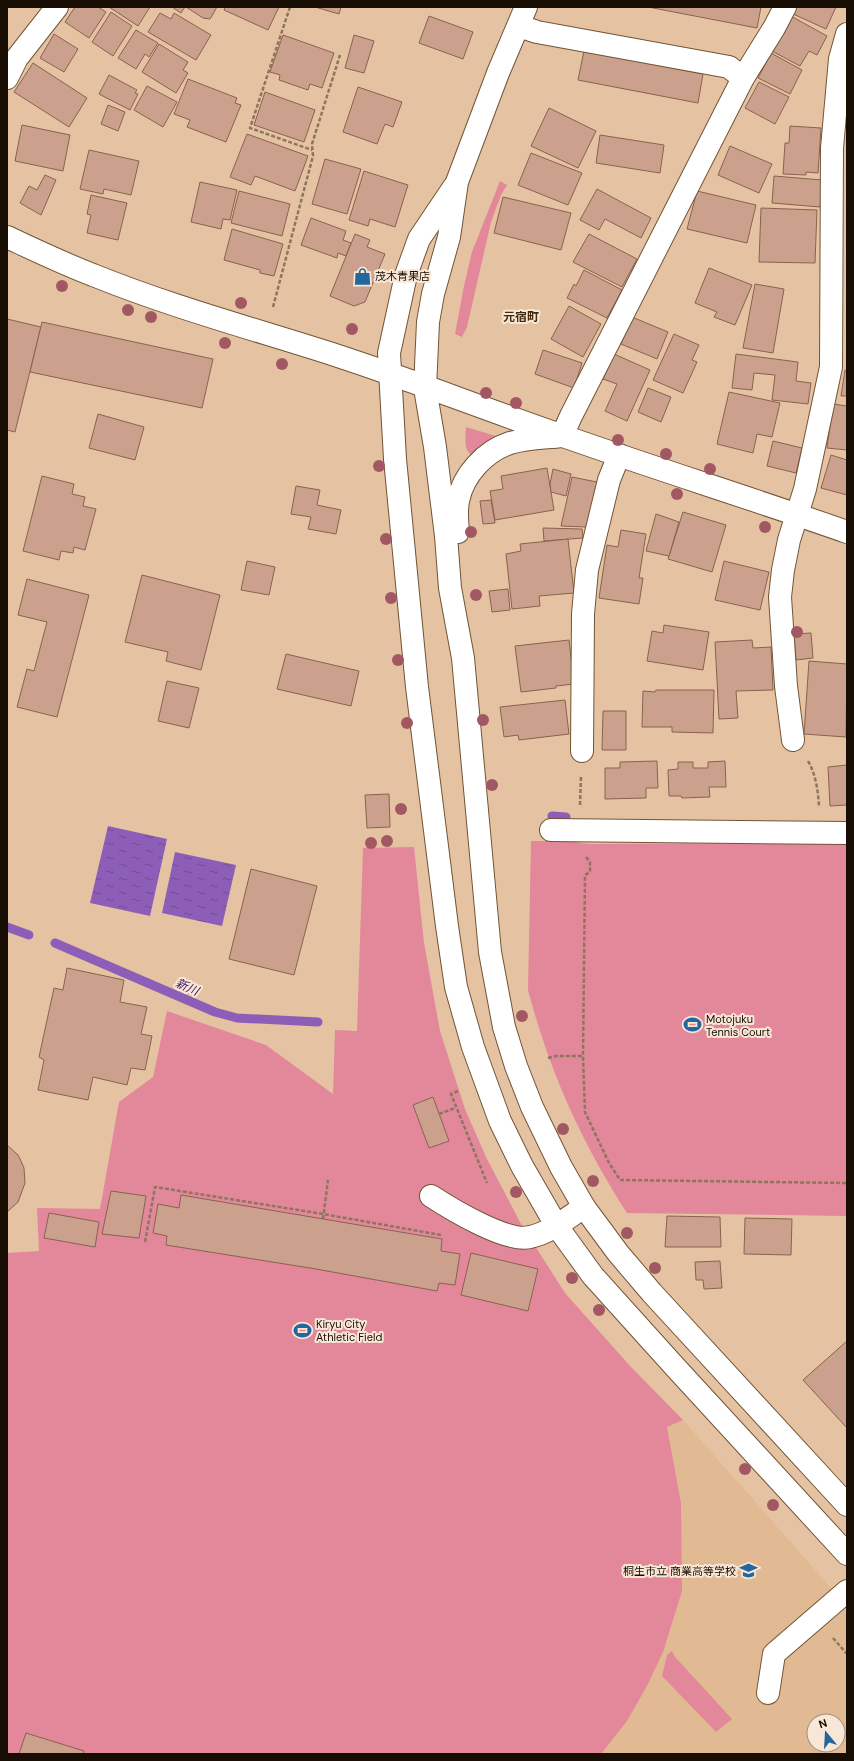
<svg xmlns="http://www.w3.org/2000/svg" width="854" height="1761" font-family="'DM Sans','Noto Sans JP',sans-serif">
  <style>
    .built { fill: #e1ba93; fill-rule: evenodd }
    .green { fill: #e3879b }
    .water { fill: url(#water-ripples) }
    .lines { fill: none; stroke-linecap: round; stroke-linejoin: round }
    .stream { stroke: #8c5eb7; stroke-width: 9 }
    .building { fill: #cba18d; stroke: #89624f }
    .minor-casing { stroke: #715436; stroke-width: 24 }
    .path { stroke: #8e765e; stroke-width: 2.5; stroke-dasharray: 4 2; stroke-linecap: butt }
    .minor { stroke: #fff; stroke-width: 22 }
    .tree { fill: #a25862 }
    .labels { text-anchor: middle; stroke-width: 4; stroke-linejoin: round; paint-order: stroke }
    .poi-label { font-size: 11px; fill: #180d03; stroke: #f8e7d6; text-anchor: start }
    .neighbourhood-label { font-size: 12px; font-weight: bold; fill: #452a0c; stroke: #f8e7d6 }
    .water-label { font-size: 12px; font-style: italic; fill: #431366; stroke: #f8e7d6 }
  </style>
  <defs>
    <pattern id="water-ripples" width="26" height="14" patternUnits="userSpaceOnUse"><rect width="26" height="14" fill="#8c5eb7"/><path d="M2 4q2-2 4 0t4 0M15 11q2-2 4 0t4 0" fill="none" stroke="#714c93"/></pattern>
  </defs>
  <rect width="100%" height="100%" fill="#e5c3a2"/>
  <path class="built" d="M683,1420L847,1606V1754H601L627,1721L647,1686L663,1652L681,1503L667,1427ZM814,1721H838V1745H814Z"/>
  <g class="green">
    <path d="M500,181L507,185L501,195L491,222L467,327L462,337L455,334L464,286L472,252Z"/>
    <path d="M466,427L499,437L472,455C463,450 466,437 466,427Z"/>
    <path d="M531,841H579V843L591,844L847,843V1216L627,1213C581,1141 550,1073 528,990Z"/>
    <path d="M414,847L424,943L440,1031L465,1109L486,1157L521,1224L565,1293L631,1367L683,1420L667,1427L681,1503L682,1591L663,1652L647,1686L627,1721L601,1754H7V1253L39,1251L37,1208L100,1209L119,1102L153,1077L167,1011L266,1045L333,1094L335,1030L357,1031L363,848Z"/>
    <path d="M672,1651L675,1657L732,1719L716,1732L662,1676L667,1655Z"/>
  </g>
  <g class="water">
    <path d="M108,826L167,839L150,916L90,903Z"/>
    <path d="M175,852L236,865L222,926L162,913Z"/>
  </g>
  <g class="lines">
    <g class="stream">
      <path d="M552,816L566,817"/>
      <path d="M7,927L29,935"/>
      <path d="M55,943L215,1012L237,1018L318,1022"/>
    </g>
  </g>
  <g class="building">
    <path d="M75,7H98L106,12L89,38L65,22Z"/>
    <path d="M109,7H150L138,26Z"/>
    <path d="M172,7H185L181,13Z"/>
    <path d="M186,7H217L210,19L203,18Z"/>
    <path d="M225,7H279L268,30L224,10Z"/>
    <path d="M315,7H341L339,14Z"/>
    <path d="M648,7H761L757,28Z"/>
    <path d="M793,7H836L826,29L791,13Z"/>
    <path d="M111,12L132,26L113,56L92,42Z"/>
    <path d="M160,13L171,19L174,13L211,35L196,60L148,32Z"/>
    <path d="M789,15L827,36L817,55L809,51L800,66L770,50Z"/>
    <path d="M429,16L473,32L463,59L419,43Z"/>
    <path d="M136,30L158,43L149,57L145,54L136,69L118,58Z"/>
    <path d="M54,34L78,49L64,72L40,58Z"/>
    <path d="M283,35L334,53L322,88L310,84L308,90L279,80L280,75L270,72Z"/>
    <path d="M354,35L374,41L364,73L345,68Z"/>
    <path d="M159,44L188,62L183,70L188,73L176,93L142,72Z"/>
    <path d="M584,51L703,74L698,103L578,80Z"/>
    <path d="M771,53L802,70L790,94L758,78Z"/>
    <path d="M33,63L87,98L69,127L14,92Z"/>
    <path d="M109,75L137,90L135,93L138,94L130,110L99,94Z"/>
    <path d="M188,79L237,98L235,103L241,105L226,142L187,127L190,120L174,114Z"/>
    <path d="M759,82L789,97L775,124L745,108Z"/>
    <path d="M147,86L177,102L163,127L134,110Z"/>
    <path d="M358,87L402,102L393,127L385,124L377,144L343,132Z"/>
    <path d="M265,92L315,110L304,142L254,125Z"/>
    <path d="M108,105L125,112L118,131L101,124Z"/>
    <path d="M549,108L596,131L578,168L531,146Z"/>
    <path d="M22,125L70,135L63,171L15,161Z"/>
    <path d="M790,126L821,128L818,173L806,172V175L783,174L785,143H789Z"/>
    <path d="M247,134L308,156L295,191L255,176L251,185L230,177Z"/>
    <path d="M600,135L664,145L660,173L596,163Z"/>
    <path d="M730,146L772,164L759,193L718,175Z"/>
    <path d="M89,150L139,161L131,195L104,189L103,194L80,189Z"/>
    <path d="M531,153L582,173L568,205L518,185Z"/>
    <path d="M325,159L361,169L347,214L312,204Z"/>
    <path d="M364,171L408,185L395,227L370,219L368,226L349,220Z"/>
    <path d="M45,175L56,180L41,215L20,203L29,186L37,190Z"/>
    <path d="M774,176L822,180L820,207L772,203Z"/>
    <path d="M200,182L237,190L230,220L223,219L221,229L191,222Z"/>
    <path d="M597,189L651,218L641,238L605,219L599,230L580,220Z"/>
    <path d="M239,191L290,204L282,236L231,223Z"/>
    <path d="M697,191L756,205L747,243L687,229Z"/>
    <path d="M91,195L127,203L118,240L87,233L91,215L87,214Z"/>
    <path d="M503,197L571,213L561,250L494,233Z"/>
    <path d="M761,208L817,210L815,263L759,262Z"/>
    <path d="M311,218L346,231L343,240L351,243L346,256L338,253L337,258L301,245Z"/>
    <path d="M232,229L283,244L274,276L260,273V270L224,260Z"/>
    <path d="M355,234L370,240L367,247L385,254L365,302L354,306L330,296Z"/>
    <path d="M589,234L637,259L622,287L573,262Z"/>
    <path d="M709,268L752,285L735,325L714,317L717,312L695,303Z"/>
    <path d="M584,270L622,290L607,318L567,298L574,284L576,286Z"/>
    <path d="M755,284L784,289L773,353L743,348Z"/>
    <path d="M569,306L601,324L583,357L551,339Z"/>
    <path d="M632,317L668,332L657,359L621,344Z"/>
    <path d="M7,319L41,327L15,432L7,430Z"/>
    <path d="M42,322L213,359L202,408L30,372Z"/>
    <path d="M674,334L699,345L692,360L697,362L683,393L653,380Z"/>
    <path d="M543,350L582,363L574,388L535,374Z"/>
    <path d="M614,354L650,370L627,421L605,411L617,384L603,379Z"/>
    <path d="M736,354L798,362L796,381L811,383L808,404L772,400L775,375L754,373L752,390L732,388Z"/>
    <path d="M845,370L847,371V396H841Z"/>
    <path d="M648,388L671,397L661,422L638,412Z"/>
    <path d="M729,392L780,403L772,437L757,434L753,453L717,444Z"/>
    <path d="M833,404L847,406V450L827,448Z"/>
    <path d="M98,414L144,427L135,460L89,448Z"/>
    <path d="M773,441L802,448L796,473L767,466Z"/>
    <path d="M831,455L847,460V495L821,488Z"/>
    <path d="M547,468L554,510L495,520L490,491L503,489L501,476Z"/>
    <path d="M553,469L571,474L566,496L551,492L550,484Z"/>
    <path d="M42,476L74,484L72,494L85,497L83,506L96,509L85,550L74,547L73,553L61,551L59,560L23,551Z"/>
    <path d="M572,477L597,482L587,527L561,526Z"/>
    <path d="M296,486L320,490L317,505L341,510L336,534L308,529L311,517L291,514Z"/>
    <path d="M491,500L495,523L483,524L480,501Z"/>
    <path d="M683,512L726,525L712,572L668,559Z"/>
    <path d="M656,514L679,522L669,556L646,551Z"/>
    <path d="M543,528L582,529L583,538L544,541Z"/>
    <path d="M621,530L646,534L639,578H643L639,604L599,598L607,545L618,547Z"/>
    <path d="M568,539L574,593L539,596L540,606L512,609L506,554L521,551L520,544Z"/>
    <path d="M247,561L275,567L269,595L241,590Z"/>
    <path d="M724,561L769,572L760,610L715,600Z"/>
    <path d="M142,575L220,595L201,670L166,661L168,652L125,642Z"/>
    <path d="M27,579L89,595L57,717L17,707L27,669L34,671L47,622L18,615Z"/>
    <path d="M508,589L510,610L492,612L489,591Z"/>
    <path d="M664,625L709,632L703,670L647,661L652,631L663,633Z"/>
    <path d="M811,633L813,658L796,660L794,634Z"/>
    <path d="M569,640L574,684L556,686V688L521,692L515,646Z"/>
    <path d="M752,640L753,648L771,647L773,690L736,691L738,718L719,719L715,642Z"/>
    <path d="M286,654L359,671L351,706L277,689Z"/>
    <path d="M809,661L847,664L846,737L804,734Z"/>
    <path d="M167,681L199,688L189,728L158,721Z"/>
    <path d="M656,690H714L713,733L672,732V727H642L643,691L655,692Z"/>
    <path d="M565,700L569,734L519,740L518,735L504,737L500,707Z"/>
    <path d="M603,711H626V750H602Z"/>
    <path d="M657,761L658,788H646V798L605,799V768H620V762Z"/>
    <path d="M725,761L726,787H709L710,797L682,798L681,796H669L668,770L678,769V762H693V768H708V762Z"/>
    <path d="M847,765V805L830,806L828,767Z"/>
    <path d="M389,794L390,827L367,828L365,795Z"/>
    <path d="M251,869L317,886L294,975L229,959Z"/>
    <path d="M67,968L124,980L120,1002L147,1007L141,1034L152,1036L145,1070L131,1068L127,1085L93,1077L88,1100L38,1090L44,1060L39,1057L54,988L63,990Z"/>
    <path d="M433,1097L449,1141L429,1148L413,1105Z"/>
    <path d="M7,1145L18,1155L21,1161L24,1168L25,1183L18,1202L7,1212Z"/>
    <path d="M111,1191L146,1196L139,1238L102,1234Z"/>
    <path d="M181,1195L442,1239L441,1251L460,1254L455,1285L439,1283L437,1291L316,1269L166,1245L167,1236L153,1233L158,1204L179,1208Z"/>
    <path d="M49,1213L99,1222L95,1247L44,1238Z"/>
    <path d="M667,1216L720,1217L721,1247H665Z"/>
    <path d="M745,1218L792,1219L791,1255L744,1254Z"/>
    <path d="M471,1253L538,1269L528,1311L461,1295Z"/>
    <path d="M720,1261L722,1288L704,1289L703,1280H696L695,1262Z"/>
    <path d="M847,1341V1428L803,1380Z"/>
    <path d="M26,1733L84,1751L83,1754H19Z"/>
  </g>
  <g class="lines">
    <defs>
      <g id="minor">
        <path d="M526,7L498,73L457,182L449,237L433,294L428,322L425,388L435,447L446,536L450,588L463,658L490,952L504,1027L516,1066L532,1107L561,1167L584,1207L618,1253L652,1293L847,1505"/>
        <path d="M519,26L537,32L729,67L743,78"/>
        <path d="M7,78L17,58L57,7"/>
        <path d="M454,187L419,239L406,275L389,353L395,459L417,687L447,926L456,987L473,1047L500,1121L522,1166L556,1225L593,1276L676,1368L847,1554"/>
        <path d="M7,237C35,250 64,264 93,275C172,307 254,329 335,355C412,380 487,410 563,436C657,469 753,499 847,532"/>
        <path d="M458,532C457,521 456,511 458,501C463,475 485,451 510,443C527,438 545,438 562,436L571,416L743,78L774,28L785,7"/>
        <path d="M793,740L786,686L780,597L783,570L789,540L805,489L831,367L832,148L840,59L847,34"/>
        <path d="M582,751L583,614L587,570L609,480L619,455"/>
        <path d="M551,830L847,833"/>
        <path d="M431,1196C451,1209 507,1243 530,1237C550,1233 567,1218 584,1207"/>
        <path d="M768,1693L774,1654L847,1591"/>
      </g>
    </defs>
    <use href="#minor" class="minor-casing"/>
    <g class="path">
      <path d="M290,7L250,128L312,150"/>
      <path d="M273,307L313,156L312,144L340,55"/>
      <path d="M808,761C816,775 818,791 819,806"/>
      <path d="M580,805L581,776"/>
      <path d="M586,857L590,862V872L585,875L583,1056L585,1112L609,1163L620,1180L847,1183"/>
      <path d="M548,1058L556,1056H583"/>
      <path d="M458,1091L451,1094L487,1183"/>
      <path d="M439,1114L455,1108"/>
      <path d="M323,1219L328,1180"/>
      <path d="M145,1242L155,1187L323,1214L441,1235"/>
      <path d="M833,1638L847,1654"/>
    </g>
    <use href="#minor" class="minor"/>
  </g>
  <g class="tree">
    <circle cx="62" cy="286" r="6"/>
    <circle cx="241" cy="303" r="6"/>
    <circle cx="128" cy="310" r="6"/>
    <circle cx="151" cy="317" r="6"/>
    <circle cx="352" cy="329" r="6"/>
    <circle cx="225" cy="343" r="6"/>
    <circle cx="282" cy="364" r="6"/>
    <circle cx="486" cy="393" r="6"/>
    <circle cx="516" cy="403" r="6"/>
    <circle cx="618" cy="440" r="6"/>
    <circle cx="666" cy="454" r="6"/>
    <circle cx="379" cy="466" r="6"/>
    <circle cx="710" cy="469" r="6"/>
    <circle cx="677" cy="494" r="6"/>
    <circle cx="765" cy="527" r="6"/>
    <circle cx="471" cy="532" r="6"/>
    <circle cx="386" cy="539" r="6"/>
    <circle cx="476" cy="595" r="6"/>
    <circle cx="391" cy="598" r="6"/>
    <circle cx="797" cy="632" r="6"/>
    <circle cx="398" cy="660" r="6"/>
    <circle cx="483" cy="720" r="6"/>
    <circle cx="407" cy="723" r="6"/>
    <circle cx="492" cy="785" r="6"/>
    <circle cx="401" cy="809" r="6"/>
    <circle cx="387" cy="841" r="6"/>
    <circle cx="371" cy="843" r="6"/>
    <circle cx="522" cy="1016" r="6"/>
    <circle cx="563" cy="1129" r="6"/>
    <circle cx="593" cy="1181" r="6"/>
    <circle cx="516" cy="1192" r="6"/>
    <circle cx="627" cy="1233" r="6"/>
    <circle cx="655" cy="1268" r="6"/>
    <circle cx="572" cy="1278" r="6"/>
    <circle cx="599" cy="1310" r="6"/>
    <circle cx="745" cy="1469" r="6"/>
    <circle cx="773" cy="1505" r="6"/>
  </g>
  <defs>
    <symbol id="shop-bare" viewBox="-9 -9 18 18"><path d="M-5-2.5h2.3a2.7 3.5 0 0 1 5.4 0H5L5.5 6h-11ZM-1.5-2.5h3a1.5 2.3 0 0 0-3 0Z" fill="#23679c" stroke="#f8e7d6" stroke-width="2.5" paint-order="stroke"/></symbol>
    <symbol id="stadium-bare" viewBox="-9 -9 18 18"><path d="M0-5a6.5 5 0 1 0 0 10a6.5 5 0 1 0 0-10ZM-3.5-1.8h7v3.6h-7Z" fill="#23679c" stroke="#f8e7d6" stroke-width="2.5" paint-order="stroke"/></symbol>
    <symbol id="school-bare" viewBox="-9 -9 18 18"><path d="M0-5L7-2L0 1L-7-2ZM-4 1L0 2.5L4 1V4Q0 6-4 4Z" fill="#23679c" stroke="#f8e7d6" stroke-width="2.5" paint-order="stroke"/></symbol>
  </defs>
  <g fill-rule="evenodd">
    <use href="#shop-bare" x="350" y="264" width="25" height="25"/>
    <use href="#stadium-bare" x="680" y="1012" width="25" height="25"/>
    <use href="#stadium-bare" x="290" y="1318" width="25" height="25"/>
    <use href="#school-bare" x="736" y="1558" width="25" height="25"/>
  </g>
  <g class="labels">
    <g class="poi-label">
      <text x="375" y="280">茂木青果店</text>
      <text x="706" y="1023">Motojuku<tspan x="706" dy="13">Tennis Court</tspan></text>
      <text x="316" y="1328">Kiryu City<tspan x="316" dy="13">Athletic Field</tspan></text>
      <text x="736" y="1575" text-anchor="end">桐生市立 商業高等学校</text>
    </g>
    <g class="neighbourhood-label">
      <text x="521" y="321">元宿町</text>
    </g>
    <g class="water-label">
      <text transform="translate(187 987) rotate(23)" y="4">新川</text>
    </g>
  </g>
  <rect width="854" height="1761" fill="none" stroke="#180d03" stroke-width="16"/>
  <g transform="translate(826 1733) rotate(342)"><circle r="19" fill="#f8e7d6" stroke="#9e9082"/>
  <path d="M0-3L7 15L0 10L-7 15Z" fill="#23679c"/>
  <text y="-6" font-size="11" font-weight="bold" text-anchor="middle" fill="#180d03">N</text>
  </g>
</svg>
